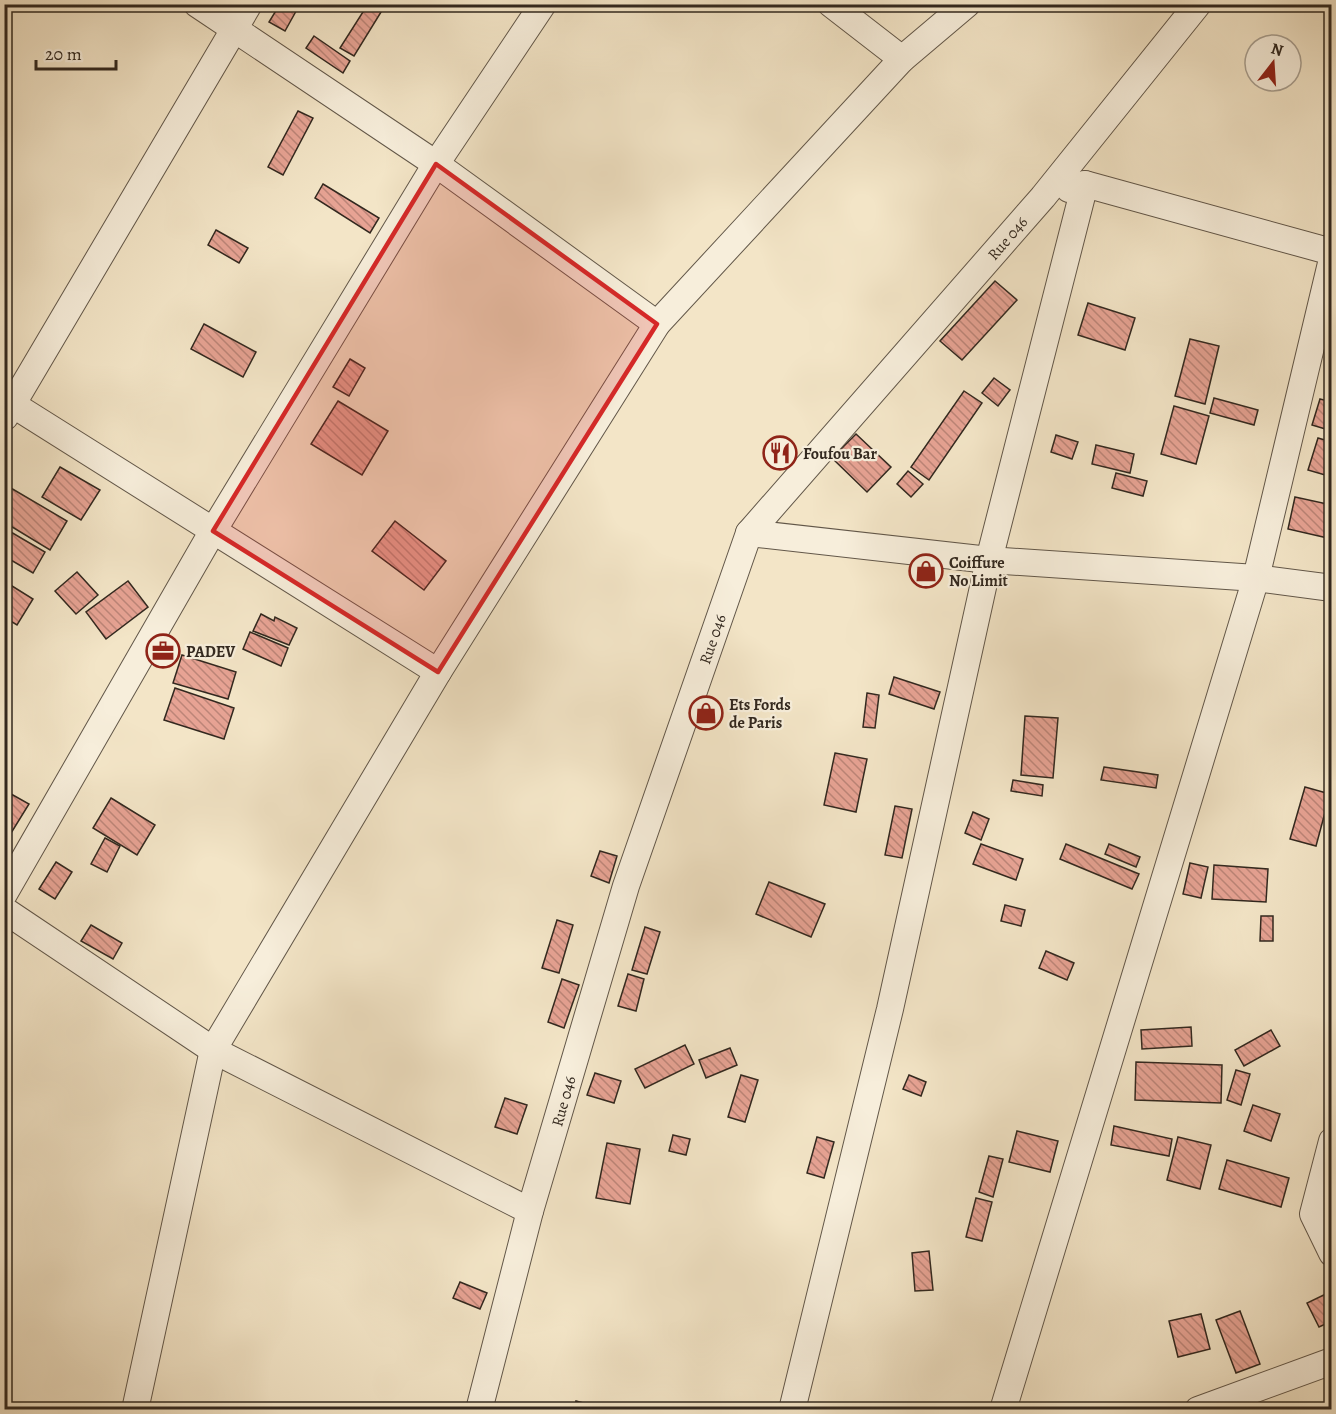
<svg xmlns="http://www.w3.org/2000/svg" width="1336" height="1414" font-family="Alegreya,serif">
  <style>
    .building { fill: url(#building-back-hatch); stroke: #32281f; stroke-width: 1.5 }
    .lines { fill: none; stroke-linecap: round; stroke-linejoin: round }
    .minor-casing { stroke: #625749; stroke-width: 28 }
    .minor { stroke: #f7eedb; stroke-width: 26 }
    .marked { fill: #d62828; fill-opacity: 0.2; stroke: #d62828; stroke-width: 4.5; stroke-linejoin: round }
    .labels { text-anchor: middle; stroke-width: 4.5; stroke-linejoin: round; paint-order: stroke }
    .street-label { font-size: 16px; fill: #32281f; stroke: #f7eedb }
    .poi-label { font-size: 16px; font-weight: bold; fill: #32281f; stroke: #f7eedb; text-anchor: start }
  </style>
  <defs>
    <pattern id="building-back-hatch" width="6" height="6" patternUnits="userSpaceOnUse" patternTransform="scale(1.5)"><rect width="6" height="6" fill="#e7a394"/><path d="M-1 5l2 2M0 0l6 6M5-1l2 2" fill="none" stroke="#bc8578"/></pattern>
  </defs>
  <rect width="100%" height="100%" fill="#f3e5c7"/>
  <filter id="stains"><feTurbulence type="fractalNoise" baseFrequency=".00333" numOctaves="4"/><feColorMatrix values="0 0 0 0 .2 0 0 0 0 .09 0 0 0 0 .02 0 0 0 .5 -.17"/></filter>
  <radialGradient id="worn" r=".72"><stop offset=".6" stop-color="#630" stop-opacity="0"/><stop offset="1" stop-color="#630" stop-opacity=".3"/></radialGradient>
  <g class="building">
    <path d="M280,4H300L285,31L269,22Z"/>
    <path d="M368,4H386L354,56L340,48Z"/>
    <path d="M314,36L350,61L343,73L306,48Z"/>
    <path d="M298,111L313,118L283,175L268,167Z"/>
    <path d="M323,184L379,218L370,233L315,198Z"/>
    <path d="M216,230L248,248L239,263L208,245Z"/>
    <path d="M995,281L1017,300L962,360L940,341Z"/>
    <path d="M1088,303L1135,318L1125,350L1078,335Z"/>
    <path d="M204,324L256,352L243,377L191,349Z"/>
    <path d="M1190,339L1219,346L1205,404L1175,396Z"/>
    <path d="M350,359L365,368L349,396L333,387Z"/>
    <path d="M994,378L1010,390L998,406L982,393Z"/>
    <path d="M964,391L982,403L929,480L911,467Z"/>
    <path d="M1214,398L1258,410L1254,425L1210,413Z"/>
    <path d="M1320,399L1332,402V431L1312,425Z"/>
    <path d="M338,401L388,431L362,475L311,444Z"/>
    <path d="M1174,406L1209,416L1196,464L1161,454Z"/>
    <path d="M856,434L891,467L867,492L832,458Z"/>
    <path d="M1056,435L1078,442L1072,459L1051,452Z"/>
    <path d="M1318,438L1332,442V477L1308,470Z"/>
    <path d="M1096,445L1134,454L1130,473L1092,464Z"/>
    <path d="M60,467L100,490L81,520L42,497Z"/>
    <path d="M908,471L923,484L911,497L897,484Z"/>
    <path d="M1116,473L1147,481L1143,496L1112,488Z"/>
    <path d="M4,484L67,521L50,550L4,522Z"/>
    <path d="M1295,497L1332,505V539L1288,529Z"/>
    <path d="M395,521L446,561L424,590L372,551Z"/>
    <path d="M4,528L45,552L33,573L4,556Z"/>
    <path d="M77,572L98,595L76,614L55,591Z"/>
    <path d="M4,581L33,599L17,625L4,617Z"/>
    <path d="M128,581L148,607L106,639L86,612Z"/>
    <path d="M261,614L274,621L275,617L297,628L289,645L253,631Z"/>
    <path d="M250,632L288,648L281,666L243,649Z"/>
    <path d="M182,655L236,672L228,699L173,683Z"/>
    <path d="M894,677L940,692L934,709L889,694Z"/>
    <path d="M175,688L234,708L224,739L164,720Z"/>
    <path d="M867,693L879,695L875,728L863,727Z"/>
    <path d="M1025,716L1058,718L1053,778L1021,775Z"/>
    <path d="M835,753L867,759L856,812L824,805Z"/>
    <path d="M1104,767L1158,775L1156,788L1101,780Z"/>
    <path d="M1013,780L1043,785L1042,796L1011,791Z"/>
    <path d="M1305,787L1330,794L1316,846L1290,839Z"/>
    <path d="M4,790L29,804L8,838L4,836Z"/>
    <path d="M111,798L155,825L137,855L93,828Z"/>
    <path d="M895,806L912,809L902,858L885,855Z"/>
    <path d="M973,812L989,819L981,840L965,833Z"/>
    <path d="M105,838L120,846L107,872L91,864Z"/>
    <path d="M981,844L1023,859L1016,880L973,864Z"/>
    <path d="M1066,844L1139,874L1132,889L1060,859Z"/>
    <path d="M1109,844L1140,857L1136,867L1105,854Z"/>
    <path d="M600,851L617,856L609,883L591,876Z"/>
    <path d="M56,862L72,872L55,899L39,889Z"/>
    <path d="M1190,863L1208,867L1201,898L1183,894Z"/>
    <path d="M1214,865L1268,869L1266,902L1212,899Z"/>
    <path d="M769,882L825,904L811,937L756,914Z"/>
    <path d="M1005,905L1025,910L1021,926L1001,921Z"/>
    <path d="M1261,916H1273V941H1260Z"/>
    <path d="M557,920L573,925L559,973L542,968Z"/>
    <path d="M91,925L122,943L113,959L81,941Z"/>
    <path d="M645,927L660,932L647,974L632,970Z"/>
    <path d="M1046,951L1074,963L1067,980L1039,968Z"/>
    <path d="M628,974L644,979L636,1011L618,1006Z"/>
    <path d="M562,979L579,985L564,1028L548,1022Z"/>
    <path d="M1191,1027L1192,1046L1142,1049L1141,1030Z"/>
    <path d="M1271,1030L1280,1046L1244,1066L1235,1050Z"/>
    <path d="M685,1045L694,1064L645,1088L635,1069Z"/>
    <path d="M730,1048L737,1065L706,1078L699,1060Z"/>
    <path d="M1136,1062L1222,1065L1221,1103L1135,1100Z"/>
    <path d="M1236,1070L1250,1074L1241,1105L1227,1100Z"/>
    <path d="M595,1073L621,1081L614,1103L587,1095Z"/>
    <path d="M741,1075L758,1080L745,1122L728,1117Z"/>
    <path d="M909,1075L926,1082L921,1096L903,1089Z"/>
    <path d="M505,1098L527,1105L517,1134L495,1127Z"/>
    <path d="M1253,1105L1280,1114L1271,1141L1244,1131Z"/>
    <path d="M1114,1126L1172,1139L1169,1156L1111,1145Z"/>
    <path d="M1017,1131L1058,1141L1050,1172L1009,1162Z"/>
    <path d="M673,1135L690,1139L686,1155L669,1151Z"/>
    <path d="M817,1137L834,1142L824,1178L807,1173Z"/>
    <path d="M1178,1137L1211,1145L1200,1189L1167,1180Z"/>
    <path d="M607,1143L640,1149L630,1204L596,1198Z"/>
    <path d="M989,1156L1003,1159L993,1197L979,1192Z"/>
    <path d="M1227,1160L1289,1178L1281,1207L1219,1189Z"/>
    <path d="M976,1198L992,1202L982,1241L966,1237Z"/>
    <path d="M929,1251L933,1290L915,1291L912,1253Z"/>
    <path d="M460,1282L487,1293L480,1309L453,1298Z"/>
    <path d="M1332,1291V1321L1319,1327L1307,1303Z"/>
    <path d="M1240,1311L1260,1364L1236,1373L1216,1320Z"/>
    <path d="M1201,1314L1210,1349L1178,1357L1169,1321Z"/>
    <path d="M576,1401L609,1410H574Z"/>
  </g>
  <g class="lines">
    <defs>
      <g id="minor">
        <path d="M197,4L436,164L657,324"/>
        <path d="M831,4L902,59"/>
        <path d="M1069,189L1085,184L1332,252"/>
        <path d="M4,399L438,672"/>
        <path d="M5,417L249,4"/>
        <path d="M749,533L989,560L1256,578L1332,588"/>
        <path d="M4,894L207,541L436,164L543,4"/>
        <path d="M4,910L213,1050L530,1211"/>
        <path d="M1332,1141L1313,1214L1332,1253"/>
        <path d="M135,1410L213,1050L438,672L657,324L902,59L967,4"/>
        <path d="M479,1410L530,1211L626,886L749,533L1043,197L1198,4"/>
        <path d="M792,1410L890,1009L989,560L1085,184"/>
        <path d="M1003,1410L1256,578L1332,259"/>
        <path d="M1198,1410L1332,1361"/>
      </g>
    </defs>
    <use href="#minor" class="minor-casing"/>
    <use href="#minor" class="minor"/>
  </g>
  <path class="marked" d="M436,164L657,324L438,672L213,531Z"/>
  <defs>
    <symbol id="restaurant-ring" viewBox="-11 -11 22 22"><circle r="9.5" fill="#f7eedb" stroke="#8f2418" stroke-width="1.5"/><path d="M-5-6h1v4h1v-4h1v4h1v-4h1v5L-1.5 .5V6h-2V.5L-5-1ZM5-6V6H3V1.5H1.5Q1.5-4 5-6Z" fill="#8f2418"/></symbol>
    <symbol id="shop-ring" viewBox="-11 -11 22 22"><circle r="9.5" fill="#f7eedb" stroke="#8f2418" stroke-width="1.5"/><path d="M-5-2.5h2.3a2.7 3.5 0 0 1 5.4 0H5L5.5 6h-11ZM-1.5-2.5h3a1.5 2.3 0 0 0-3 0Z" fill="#8f2418"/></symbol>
    <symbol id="office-ring" viewBox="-11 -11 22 22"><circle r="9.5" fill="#f7eedb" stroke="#8f2418" stroke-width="1.5"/><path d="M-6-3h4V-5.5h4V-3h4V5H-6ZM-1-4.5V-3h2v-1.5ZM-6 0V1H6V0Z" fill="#8f2418"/></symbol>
  </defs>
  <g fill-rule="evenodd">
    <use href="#restaurant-ring" x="761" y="434" width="38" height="38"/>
    <use href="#shop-ring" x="907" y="552" width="38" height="38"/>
    <use href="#office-ring" x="144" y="632" width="38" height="38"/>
    <use href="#shop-ring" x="687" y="694" width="38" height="38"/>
  </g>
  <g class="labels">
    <g class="street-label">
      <text transform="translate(1007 238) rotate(-49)" y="6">Rue 046</text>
      <text transform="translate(712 639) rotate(-71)" y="6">Rue 046</text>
      <text transform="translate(563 1101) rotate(-74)" y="6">Rue 046</text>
    </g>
    <g class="poi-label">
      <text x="803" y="459">Foufou Bar</text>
      <text x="949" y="568">Coiffure<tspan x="949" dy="18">No Limit</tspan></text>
      <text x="186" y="657">PADEV</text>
      <text x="729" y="710">Ets Fords<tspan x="729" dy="18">de Paris</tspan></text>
    </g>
  </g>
  <rect width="1336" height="1414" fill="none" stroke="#f3e5c7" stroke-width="24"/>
  <rect x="6" y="6" width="1324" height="1402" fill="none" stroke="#32281f" stroke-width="3"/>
  <rect x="12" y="12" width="1312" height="1390" fill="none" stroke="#32281f" stroke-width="1.5"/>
  <g transform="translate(1273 63) rotate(17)"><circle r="28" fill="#f7eedb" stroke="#a89f90" stroke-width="1.5"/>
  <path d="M0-4.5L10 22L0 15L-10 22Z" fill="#8f2418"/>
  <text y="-9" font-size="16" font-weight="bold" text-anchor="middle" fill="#32281f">N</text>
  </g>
  <path d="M36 60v9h80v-9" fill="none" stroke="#32281f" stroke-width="3"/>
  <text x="45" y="60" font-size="18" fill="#32281f" stroke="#f7eedb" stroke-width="4.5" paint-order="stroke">20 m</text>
  <rect width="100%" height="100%" filter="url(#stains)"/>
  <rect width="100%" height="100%" fill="url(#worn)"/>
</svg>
